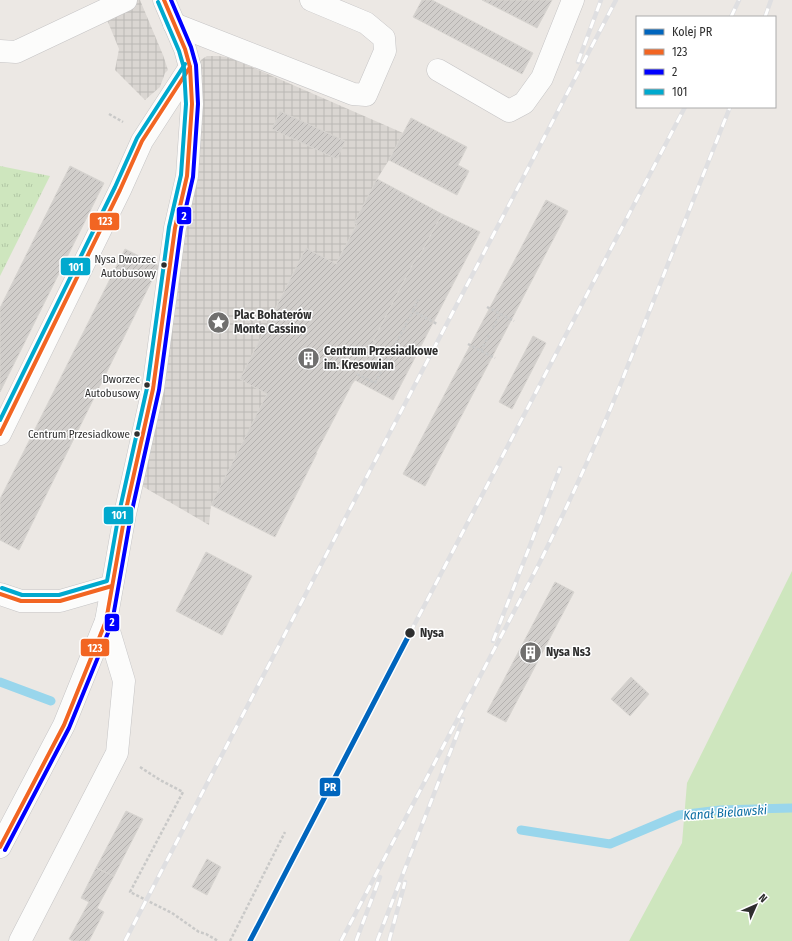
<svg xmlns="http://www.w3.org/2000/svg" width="792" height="941" font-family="'Fira Sans Condensed',sans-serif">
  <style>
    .grass { fill: url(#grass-tufts) }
    .garden { fill: #cee6be }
    .plaza { fill: url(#plaza-grid) }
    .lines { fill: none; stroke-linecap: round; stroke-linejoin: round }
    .stream { stroke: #99d6ec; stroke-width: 9 }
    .building { fill: url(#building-hatch); stroke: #d7d4d0 }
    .minor-casing { stroke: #c5c4c5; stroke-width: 23 }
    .path { stroke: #c9c9c8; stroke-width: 2.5; stroke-dasharray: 3 2; stroke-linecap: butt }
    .minor { stroke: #fcfcfb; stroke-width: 22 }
    .rail-casing { stroke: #dfdfe1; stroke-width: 4.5 }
    .rail { stroke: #fff; stroke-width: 3; stroke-dasharray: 9; stroke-linecap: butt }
    .bus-1-casing { stroke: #fff; stroke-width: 7 }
    .bus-2-casing { stroke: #fff; stroke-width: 7 }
    .bus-3-casing { stroke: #fff; stroke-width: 7 }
    .bus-1 { stroke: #f26522; stroke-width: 4 }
    .bus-2 { stroke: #00f; stroke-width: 4 }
    .bus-3 { stroke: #00a9ce; stroke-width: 4 }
    .rail-1-casing { stroke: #fff; stroke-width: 8 }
    .rail-1 { stroke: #0065bd; stroke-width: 5 }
    .bus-dot { fill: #2e2e2e; stroke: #fff; stroke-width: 1.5 }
    .labels { text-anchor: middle; stroke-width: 3; stroke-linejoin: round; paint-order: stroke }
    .bus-label { font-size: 11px; fill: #2e2e2e; stroke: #fff; text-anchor: end }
    .poi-label { font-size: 12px; font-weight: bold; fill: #2e2e2e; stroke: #fff; text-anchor: start }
    .stop-label { font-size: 12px; font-weight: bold; fill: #2e2e2e; stroke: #fff; text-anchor: start }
    .water-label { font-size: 13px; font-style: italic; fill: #0d6fa3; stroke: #fff }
    .line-badge { stroke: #fff; stroke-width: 1.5 }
    .badge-label { font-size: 11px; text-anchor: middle; font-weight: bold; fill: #fff }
  </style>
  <defs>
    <pattern id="grass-tufts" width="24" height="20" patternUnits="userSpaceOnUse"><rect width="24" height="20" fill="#cee6be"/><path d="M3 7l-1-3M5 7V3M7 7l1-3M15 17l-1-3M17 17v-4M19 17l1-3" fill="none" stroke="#b1c6a4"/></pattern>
    <pattern id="plaza-grid" width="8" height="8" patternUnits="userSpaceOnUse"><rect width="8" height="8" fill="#dad6d2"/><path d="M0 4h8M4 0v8" fill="none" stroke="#bbb8b5"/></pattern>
    <pattern id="building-hatch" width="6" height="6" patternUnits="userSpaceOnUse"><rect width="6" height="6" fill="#d1cecb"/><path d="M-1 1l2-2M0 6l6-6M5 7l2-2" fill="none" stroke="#b4b1af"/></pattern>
  </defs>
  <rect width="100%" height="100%" fill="#ece8e4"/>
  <path class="grass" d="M0,166L50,176L0,276Z"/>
  <path class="garden" d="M792,571V941H629L682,843L687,783Z"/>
  <g class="plaza">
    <path d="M99,0H140L163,55L168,70L165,73L160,87L145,100L115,70L119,49Z"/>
    <path d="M207,56H219L231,58L403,133L389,160L377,179L355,223L357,224L336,264L306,249L240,379L267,394L211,505L209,525L142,486L198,64L202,59Z"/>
  </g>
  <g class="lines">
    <g class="stream">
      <path d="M0,682L51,701"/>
      <path d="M521,830L610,844L679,815L720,810L792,808"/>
    </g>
  </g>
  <g class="building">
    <path d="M422,0H432L533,53L522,74L413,17Z"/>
    <path d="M482,0H552L537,28Z"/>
    <path d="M280,111L345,141L337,159L272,129Z"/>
    <path d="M411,118L467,147L458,165L469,171L457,195L389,160Z"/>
    <path d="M70,166L104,183L0,392V308Z"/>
    <path d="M377,179L442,214L419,257L417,256L373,341L376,342L355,380L352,384L316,453H317L275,537L211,505L267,394L240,379L306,248L336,264L357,224L354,223Z"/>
    <path d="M546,200L568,211L425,486L403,474Z"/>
    <path d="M442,214L480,232L393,400L355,380L376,342L373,341L417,256L419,257Z"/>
    <path d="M125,249L159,266L19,550L0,540V499Z"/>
    <path d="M533,336L546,343L512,409L499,402Z"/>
    <path d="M206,552L252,576L222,635L176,611Z"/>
    <path d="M555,582L574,592L506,722L487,712Z"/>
    <path d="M631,677L649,694L630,716L611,699Z"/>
    <path d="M126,811L143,819L114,876L96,868Z"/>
    <path d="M207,859L221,867L207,895L192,887Z"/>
    <path d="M96,868L114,876L97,908L104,912L89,941H73L69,939L89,902L81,898Z"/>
  </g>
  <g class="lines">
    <defs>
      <g id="minor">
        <path d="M174,24L353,94L366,95L385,51L384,38L366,23L311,0"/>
        <path d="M0,51L16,52L126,0"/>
        <path d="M438,70L509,111L524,103L542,78L573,0"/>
        <path d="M0,434L120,190L142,141L190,67"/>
        <path d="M0,594L21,601H60L112,586"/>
        <path d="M0,847L64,725L106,621L125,514L153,389L175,228L187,176L192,104L190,67L188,60L185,49L164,0"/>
        <path d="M20,941L117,753L124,681L106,621"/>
      </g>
    </defs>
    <use href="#minor" class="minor-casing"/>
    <g class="path">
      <path d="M109,114L123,122"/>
      <path d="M487,307L514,321"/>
      <path d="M413,311L419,298"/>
      <path d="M493,328L500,314"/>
      <path d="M468,344L495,358"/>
      <path d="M481,351L489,335"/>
      <path d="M357,374L375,383L413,311L437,324"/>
      <path d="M140,767L160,780L183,792L130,892L172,913L199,932L206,934L218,941"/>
      <path d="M230,941L285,832"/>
    </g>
    <use href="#minor" class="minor"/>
    <defs>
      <g id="rail">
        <path d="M731,17L739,0"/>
        <path d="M765,17L771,0"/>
        <path d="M578,62L601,0"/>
        <path d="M410,633L685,107"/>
        <path d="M493,641L560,468"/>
        <path d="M125,941L374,463L616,0"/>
        <path d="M341,941L539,564C568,505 596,445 621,383L730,107"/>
        <path d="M356,941L380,877"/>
        <path d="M377,941L463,719"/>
        <path d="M389,941L405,882"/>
      </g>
    </defs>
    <use href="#rail" class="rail-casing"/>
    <use href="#rail" class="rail"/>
    <defs>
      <g id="bus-1">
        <path d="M0,434L120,190L142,141L190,67"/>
        <path d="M0,594L21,601H60L112,586"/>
        <path d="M0,847L64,725L106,621L125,514L153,389L175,228L187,176L192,104L190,67L185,49L164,0"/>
      </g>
      <path id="bus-2" d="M5,850L69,728L112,623L131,515L159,390L181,229L193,177L198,104L196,65L191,47L171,0"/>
      <g id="bus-3">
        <path d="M0,420L115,187L137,138L185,64"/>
        <path d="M2,588L22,595H59L107,581L119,513L147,388L169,227L181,175L186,104L184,68L179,51L158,2"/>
      </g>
    </defs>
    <use href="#bus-1" class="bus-1-casing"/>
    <use href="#bus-2" class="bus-2-casing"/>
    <use href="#bus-3" class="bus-3-casing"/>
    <use href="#bus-1" class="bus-1"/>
    <use href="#bus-2" class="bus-2"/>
    <use href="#bus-3" class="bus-3"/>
    <defs>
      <path id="rail-1" d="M250,941L410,633"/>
    </defs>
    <use href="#rail-1" class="rail-1-casing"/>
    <use href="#rail-1" class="rail-1"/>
  </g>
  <defs>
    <symbol id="sight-disc" viewBox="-11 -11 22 22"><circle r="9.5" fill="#706f6e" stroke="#fff"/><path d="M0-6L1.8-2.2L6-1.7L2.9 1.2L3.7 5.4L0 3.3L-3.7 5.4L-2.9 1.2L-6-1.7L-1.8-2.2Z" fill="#fff"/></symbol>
    <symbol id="building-disc" viewBox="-11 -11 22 22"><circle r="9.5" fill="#706f6e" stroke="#fff"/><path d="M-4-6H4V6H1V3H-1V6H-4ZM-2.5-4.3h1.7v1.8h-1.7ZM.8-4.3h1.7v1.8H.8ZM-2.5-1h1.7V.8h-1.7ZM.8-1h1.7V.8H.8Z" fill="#fff"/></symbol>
  </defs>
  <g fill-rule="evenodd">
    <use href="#sight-disc" x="206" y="310" width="25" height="25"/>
    <use href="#building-disc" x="296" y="346" width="25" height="25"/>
    <use href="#building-disc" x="518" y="640" width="25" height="25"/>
  </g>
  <g class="bus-dot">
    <circle cx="164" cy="265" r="3.5"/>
    <circle cx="147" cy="385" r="3.5"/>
    <circle cx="137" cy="434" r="3.5"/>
    <circle cx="410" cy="633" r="5.5"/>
  </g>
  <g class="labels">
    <g class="bus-label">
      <text x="156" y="263">Nysa Dworzec<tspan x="156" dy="14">Autobusowy</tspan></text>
      <text x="140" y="383">Dworzec<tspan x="140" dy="14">Autobusowy</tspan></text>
      <text x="130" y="438">Centrum Przesiadkowe</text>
    </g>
    <g class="poi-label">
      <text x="234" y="319">Plac Bohaterów<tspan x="234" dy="14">Monte Cassino</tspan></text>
      <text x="324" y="355">Centrum Przesiadkowe<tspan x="324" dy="14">im. Kresowian</tspan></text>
      <text x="546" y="656">Nysa Ns3</text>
    </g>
    <g class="stop-label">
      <text x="420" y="637">Nysa</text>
    </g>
    <g class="water-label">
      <text transform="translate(725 812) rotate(-4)" y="5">Kanał Bielawski</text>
    </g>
  </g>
  <g class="line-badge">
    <rect x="176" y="206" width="16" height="19" rx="4" fill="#00f"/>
    <rect x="89" y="212" width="31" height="19" rx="4" fill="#f26522"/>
    <rect x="60" y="257" width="31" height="19" rx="4" fill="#00a9ce"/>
    <rect x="103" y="506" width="31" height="19" rx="4" fill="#00a9ce"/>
    <rect x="104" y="613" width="16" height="19" rx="4" fill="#00f"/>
    <rect x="80" y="638" width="30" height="19" rx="4" fill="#f26522"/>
    <rect x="319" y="777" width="22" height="20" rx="4" fill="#0065bd"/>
  </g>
  <g class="badge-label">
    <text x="184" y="220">2</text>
    <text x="105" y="225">123</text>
    <text x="76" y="271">101</text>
    <text x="119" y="519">101</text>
    <text x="112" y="626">2</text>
    <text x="95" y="652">123</text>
    <text x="330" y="791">PR</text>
  </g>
  <rect x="636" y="16" width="140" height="92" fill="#ffffff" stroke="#ababab"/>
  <rect x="644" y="29" width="20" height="6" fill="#0065bd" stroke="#ababab"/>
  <text x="672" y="36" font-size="12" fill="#2e2e2e">Kolej PR</text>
  <rect x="644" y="49" width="20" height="6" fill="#f26522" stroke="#ababab"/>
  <text x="672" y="56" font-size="12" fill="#2e2e2e">123</text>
  <rect x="644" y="69" width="20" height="6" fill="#0000ff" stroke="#ababab"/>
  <text x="672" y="76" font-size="12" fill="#2e2e2e">2</text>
  <rect x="644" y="89" width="20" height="6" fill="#00a9ce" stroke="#ababab"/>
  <text x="672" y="96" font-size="12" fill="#2e2e2e">101</text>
  <g transform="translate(756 905) rotate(45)" stroke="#ffffff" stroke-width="3" paint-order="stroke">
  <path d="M0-3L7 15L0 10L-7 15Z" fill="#2e2e2e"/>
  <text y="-6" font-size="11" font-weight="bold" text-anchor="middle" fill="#2e2e2e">N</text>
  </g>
</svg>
